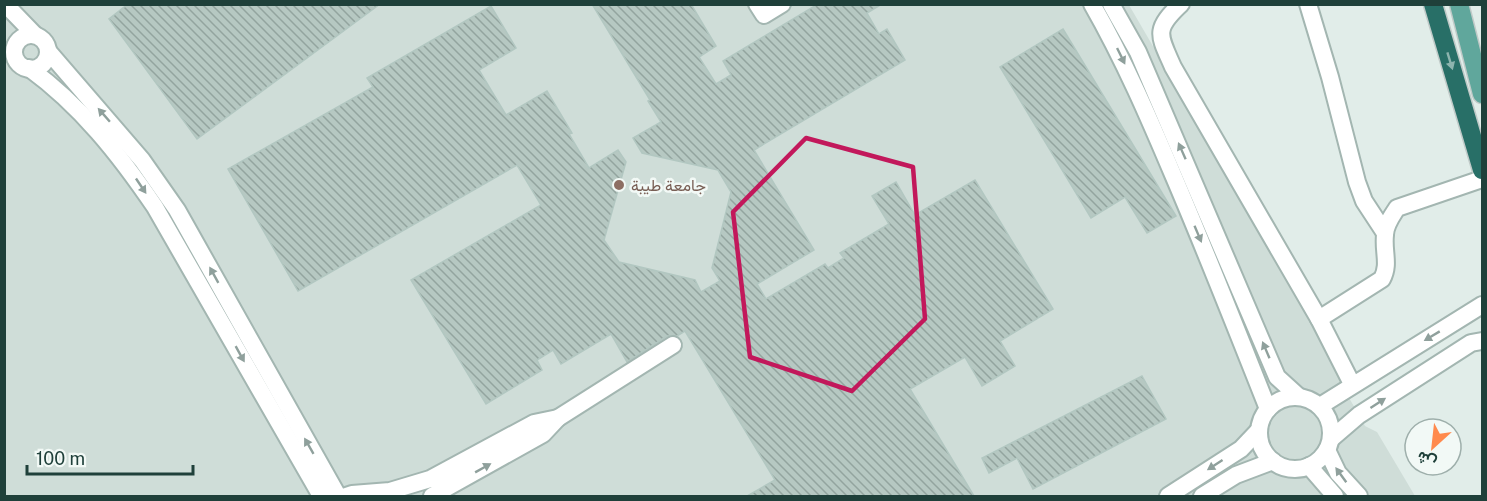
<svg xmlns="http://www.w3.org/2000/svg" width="1487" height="501" font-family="'Public Sans',Vazirmatn,sans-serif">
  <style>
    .built { fill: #cfddd8 }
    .building { fill: url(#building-back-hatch); stroke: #b2c7c1; stroke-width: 1.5 }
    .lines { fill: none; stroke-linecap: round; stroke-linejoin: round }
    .minor-casing { stroke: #a3b6b1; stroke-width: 20 }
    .major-casing { stroke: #c0cac8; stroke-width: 21 }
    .highway-casing { stroke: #c0cac8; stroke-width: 21 }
    .minor { stroke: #fff; stroke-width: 16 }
    .major { stroke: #60a79c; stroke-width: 18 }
    .highway { stroke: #286f67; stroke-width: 18 }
    .oneway { fill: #8fa09c }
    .oneway2 { fill: #8db4ae }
    .marked { fill: none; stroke: #c2185b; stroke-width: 4.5; stroke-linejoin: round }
    .education-dot { fill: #8d6e63; stroke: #f2f9f6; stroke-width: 2 }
    .labels { text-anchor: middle; stroke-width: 5; stroke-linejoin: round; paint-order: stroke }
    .education-label { font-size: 16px; fill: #785e54; stroke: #f2f9f6; text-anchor: start }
  </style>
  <defs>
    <pattern id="building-back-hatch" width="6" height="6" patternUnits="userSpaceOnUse" patternTransform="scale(1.5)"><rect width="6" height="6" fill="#b6c8c2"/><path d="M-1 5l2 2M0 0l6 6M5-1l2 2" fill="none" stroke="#93a49f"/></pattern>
  </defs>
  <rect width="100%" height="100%" fill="#e1ede9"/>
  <path class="built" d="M4,5H1129L1339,366V380L1365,426L1377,432L1415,496H5Z"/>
  <g class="building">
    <path d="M128,4H380L197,139L109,19Z"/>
    <path d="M592,4H691L716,46L699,57L716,84L731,75L723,61L818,4H882L867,13L879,34L887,29L905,60L754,150L814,250L757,284L766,299L825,264L828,268L844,258L840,253L889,224L872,196L896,182L915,215L975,180L1053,309L1000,341L1015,366L982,386L965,357L910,389L974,496H747L775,480L685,331L677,336H667L627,362L611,334L561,364L553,350L537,360L542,370L486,404L411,280L541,205L517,165L298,291L228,169L373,87L367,78L491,6L516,48L479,70L506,115L547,91L572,133L569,134L589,168L618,150L626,162L604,240L619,262L695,280L701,292L720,281L712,268L731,192L718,170L642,153L633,138L661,122L648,101L650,100Z"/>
    <path d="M1063,29L1176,216L1147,233L1125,197L1091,218L1000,67Z"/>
    <path d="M1142,376L1166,419L1033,489L1017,458L989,473L982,458Z"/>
  </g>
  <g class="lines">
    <defs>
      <g id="minor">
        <path d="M5,4L35,35"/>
        <path d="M757,4L764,15L782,4"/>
        <path d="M1092,4C1124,60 1149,118 1174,177C1207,254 1237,331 1268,409"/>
        <path d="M1111,4L1138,52L1277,377L1299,397"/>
        <path d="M1181,4C1153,30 1159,35 1173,67L1319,319L1352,384"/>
        <path d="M1308,4L1330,77L1357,182L1364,201L1385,233"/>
        <circle cx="31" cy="52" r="17"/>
        <path d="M48,51L142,160L177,210L338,496"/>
        <path d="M29,68C81,106 119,154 155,207L321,496"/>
        <path d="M1319,319L1382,279C1390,264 1383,252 1385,235C1385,225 1392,216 1397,208L1482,179"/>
        <circle cx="1295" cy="433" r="36"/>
        <path d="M1320,406L1482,305"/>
        <path d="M558,418L673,345"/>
        <path d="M1331,439L1359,415L1471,343L1482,341"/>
        <path d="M1327,450L1338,473L1359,496"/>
        <path d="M1309,466L1335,496"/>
        <path d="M346,496L352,494L390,491L430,479L534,423L558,418L543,434L432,496"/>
        <path d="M1168,496L1241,449L1259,430"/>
        <path d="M1202,496L1236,475L1273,461"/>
      </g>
      <path id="major" d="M1459,4L1482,94"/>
      <path id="highway" d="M1433,4L1482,170"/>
    </defs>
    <use href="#minor" class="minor-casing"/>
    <use href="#major" class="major-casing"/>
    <use href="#highway" class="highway-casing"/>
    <use href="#minor" class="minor"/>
    <use href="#major" class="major"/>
    <use href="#highway" class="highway"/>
  </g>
  <defs><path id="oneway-solid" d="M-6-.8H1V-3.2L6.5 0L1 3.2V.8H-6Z" transform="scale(1.5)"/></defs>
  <g class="oneway">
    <use href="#oneway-solid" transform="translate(1121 56) rotate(64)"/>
    <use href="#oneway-solid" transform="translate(104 115) rotate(-131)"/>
    <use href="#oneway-solid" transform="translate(1182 151) rotate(-114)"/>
    <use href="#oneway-solid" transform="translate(141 186) rotate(56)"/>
    <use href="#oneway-solid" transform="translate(1198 234) rotate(67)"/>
    <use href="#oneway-solid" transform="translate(214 275) rotate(-119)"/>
    <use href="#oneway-solid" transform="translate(1432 336) rotate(149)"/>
    <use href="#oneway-solid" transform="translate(1266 350) rotate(-113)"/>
    <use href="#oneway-solid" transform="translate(240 354) rotate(61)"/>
    <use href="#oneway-solid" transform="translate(1378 403) rotate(-33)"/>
    <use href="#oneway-solid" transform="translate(309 446) rotate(-120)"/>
    <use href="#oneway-solid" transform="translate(1215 465) rotate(147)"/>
    <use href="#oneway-solid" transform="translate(483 468) rotate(-29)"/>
    <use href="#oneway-solid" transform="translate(1341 475) rotate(-126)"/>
  </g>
  <use class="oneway2" href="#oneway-solid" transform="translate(1450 61) rotate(73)"/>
  <path class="marked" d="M806,138L913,167L925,319L852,391L750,357L733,212Z"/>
  <circle class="education-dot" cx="619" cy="185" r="6"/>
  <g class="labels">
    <g class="education-label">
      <text x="631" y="191">جامعة طيبة</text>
    </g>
  </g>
  <rect width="1487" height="501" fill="none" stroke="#1f403a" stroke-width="12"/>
  <g transform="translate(1433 447) rotate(207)"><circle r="28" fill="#f2f9f6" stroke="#9eafab" stroke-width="1.5"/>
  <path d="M0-4.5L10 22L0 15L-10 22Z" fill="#ff8a4d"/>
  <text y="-9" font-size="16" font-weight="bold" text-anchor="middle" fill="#1f403a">ش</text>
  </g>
  <path d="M27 465v9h166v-9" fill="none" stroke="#1f403a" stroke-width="3"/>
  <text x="36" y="465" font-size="18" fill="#1f403a" stroke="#f2f9f6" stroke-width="4.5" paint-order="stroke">100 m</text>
</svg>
